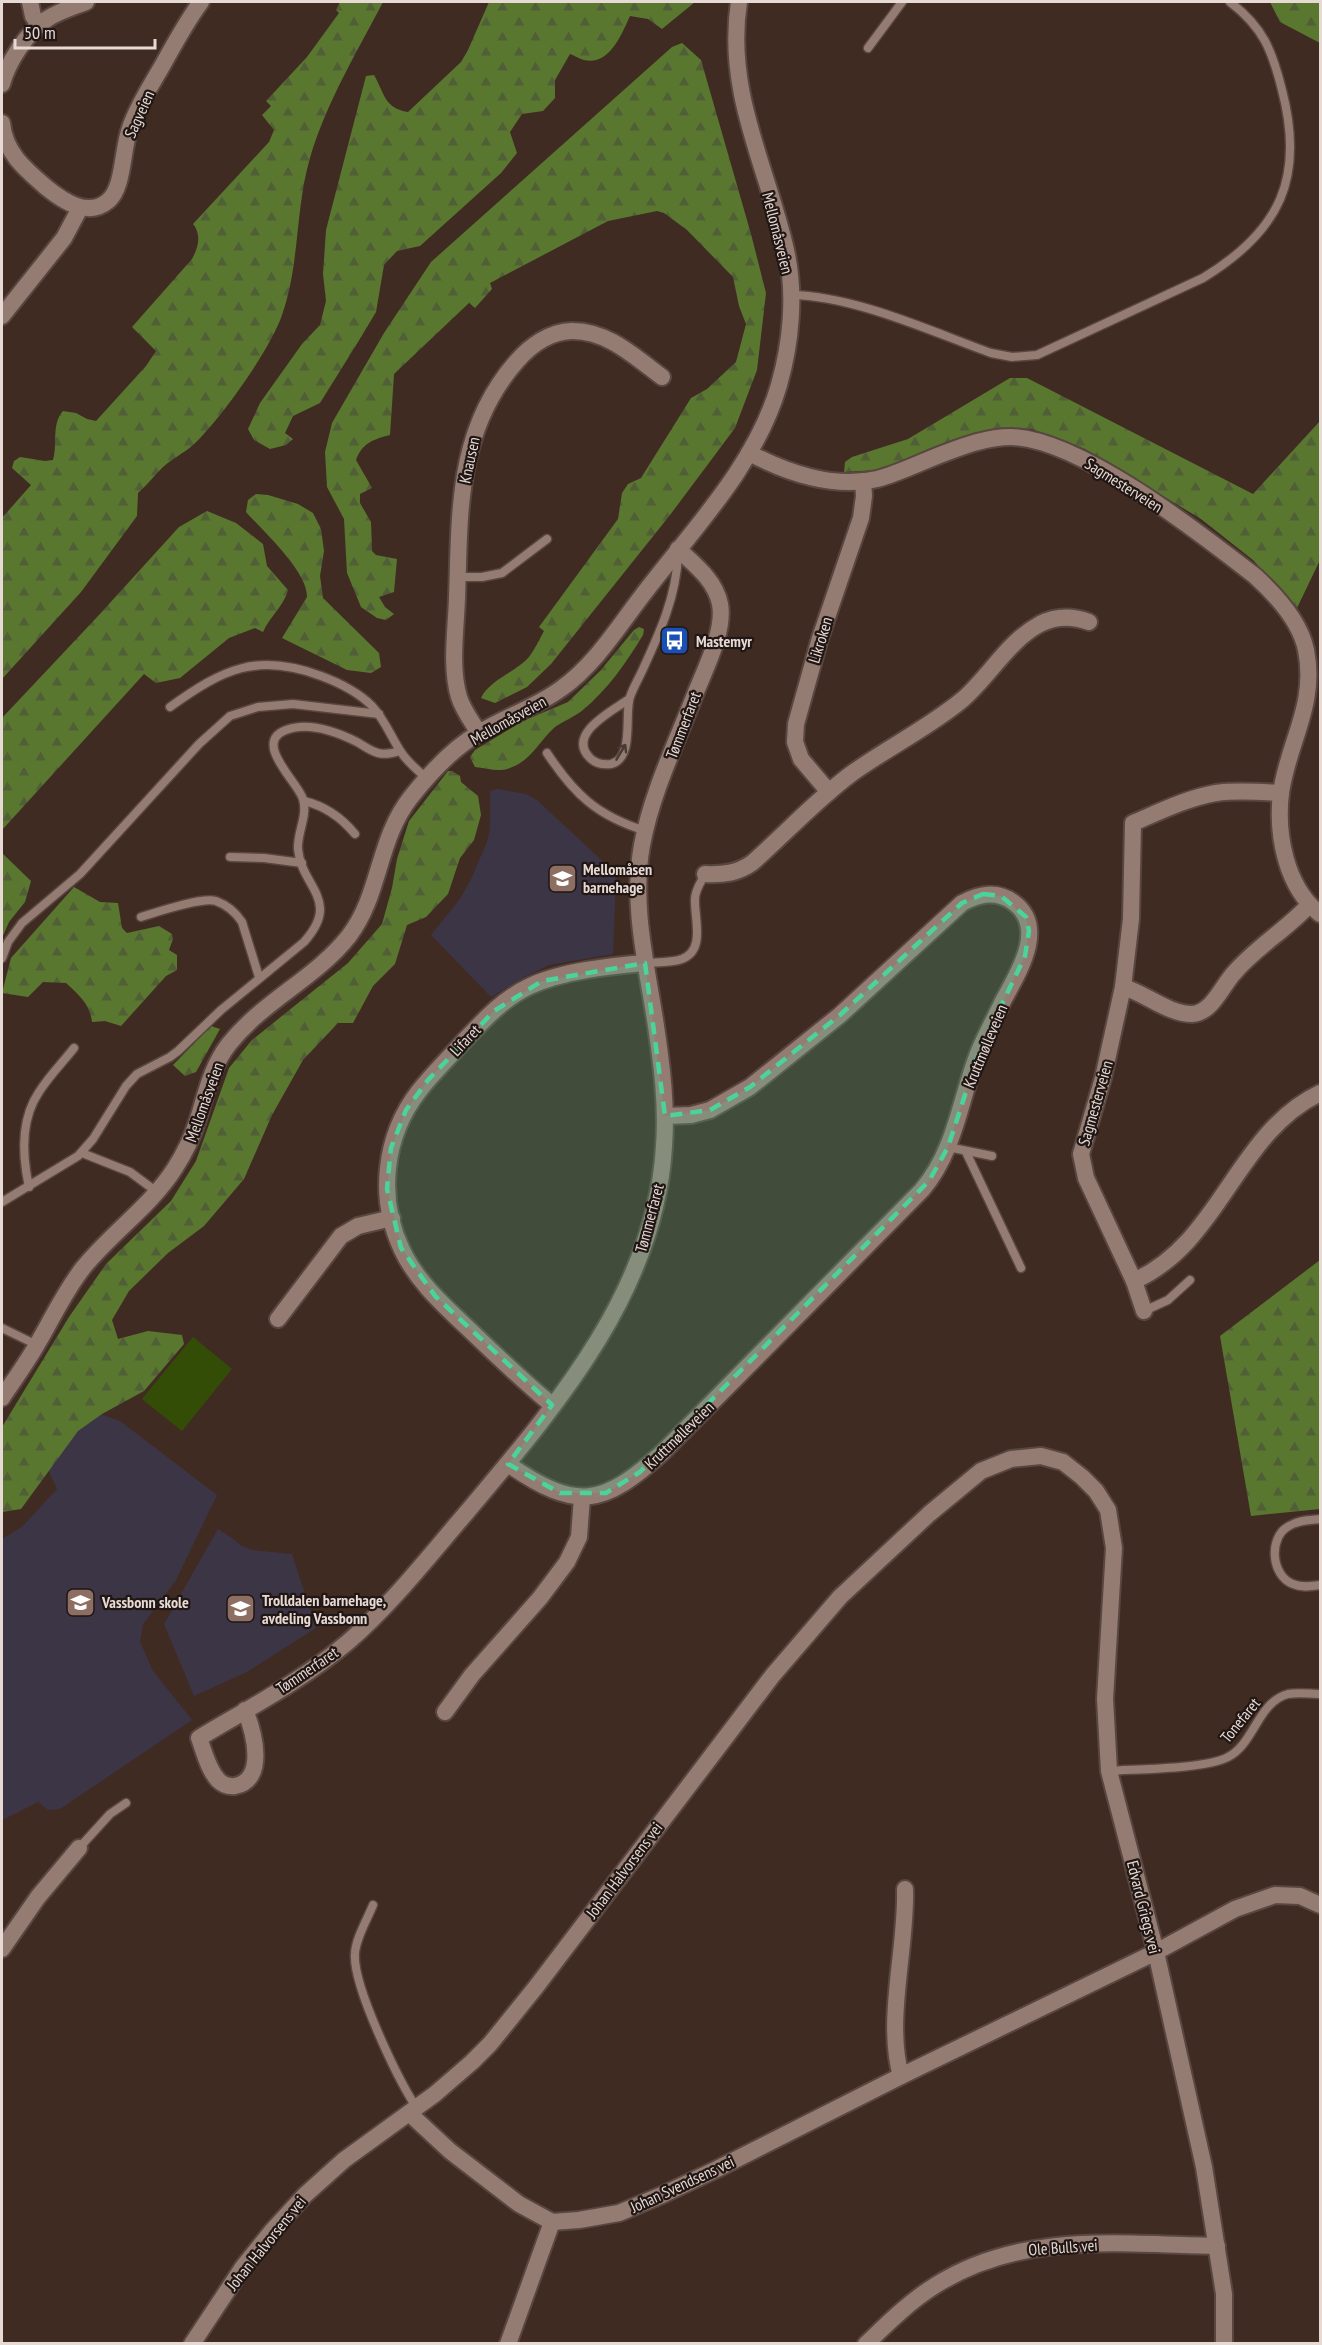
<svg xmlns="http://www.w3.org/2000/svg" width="1322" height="2345" font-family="'PT Sans Narrow',sans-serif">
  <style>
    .education { fill: #3c3546 }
    .green { fill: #344d06 }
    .forest { fill: url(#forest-firs) }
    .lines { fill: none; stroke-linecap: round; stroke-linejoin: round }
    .service-casing { stroke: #584640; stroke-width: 11 }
    .minor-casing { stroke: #584640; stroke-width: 20 }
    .service { stroke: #957c72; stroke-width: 8 }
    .minor { stroke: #957c72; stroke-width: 16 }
    .oneway { stroke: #493a34 }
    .marked { fill: #4ad49c; fill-opacity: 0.2; stroke: #4ad49c; stroke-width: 4.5; stroke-dasharray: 12 8; stroke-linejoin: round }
    .labels { text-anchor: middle; stroke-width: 4.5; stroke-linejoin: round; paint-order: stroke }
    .street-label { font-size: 16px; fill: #e7d9d4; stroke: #201613 }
    .poi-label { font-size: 16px; font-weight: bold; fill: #e7d9d4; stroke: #201613; text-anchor: start }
  </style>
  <defs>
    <pattern id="forest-firs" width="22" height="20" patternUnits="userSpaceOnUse" patternTransform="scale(1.5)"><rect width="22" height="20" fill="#5a7730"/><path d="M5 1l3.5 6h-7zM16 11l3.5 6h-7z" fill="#515f37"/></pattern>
  </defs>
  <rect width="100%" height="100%" fill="#402b23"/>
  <g class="education">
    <path d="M498,789L526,794L538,801L611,869L616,879L613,954L549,965L526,976L491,997L431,935L460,899L471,879L487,842L490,829V791Z"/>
    <path d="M83,1408L120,1421L217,1495L176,1580L143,1624L140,1642L153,1671L192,1720L60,1809L48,1810L38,1802L2,1820V1539L22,1527L57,1489L47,1467Z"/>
    <path d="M218,1529L235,1540L240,1545L252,1550L292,1554L316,1628L247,1672L194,1696L164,1624Z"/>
  </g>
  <path class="green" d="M193,1337L232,1369L182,1431L142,1399Z"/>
  <g class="forest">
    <path d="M340,2H383C357,52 326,103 310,158C295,209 300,264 282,315C270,350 220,420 193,445C184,453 172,459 163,467C155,475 147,485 138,493L137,516L81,592L2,679V518L31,485L12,468L14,461L20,457L45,461L53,460C58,444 51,424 63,411L76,413L87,419L96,421L146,366L156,351L132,327L192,259C198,248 202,235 193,224L269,142L274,130L262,115L271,106L266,101L307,57L339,13L336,10Z"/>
    <path d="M489,2H695L662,29L648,19L630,16C622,33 610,66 584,60C579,59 574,55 570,54L555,80V98L543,111L522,114L510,132L517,153L501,173L420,246L397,251L384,265L376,312L358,342L320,403L293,416L285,433L293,439L286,445L270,449L254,440L248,429L260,403L302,344L320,325L326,301L323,274L326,230L366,76L374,75C385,94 384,108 408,112L461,62L468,50Z"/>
    <path d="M1270,2H1320V43L1280,22Z"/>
    <path d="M682,43L701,60L751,234L766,293L757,370L735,428L670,515L551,664L527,687L495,703L481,698C489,680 516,672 529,657C535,649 539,640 544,631L539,627L618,519L622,493L628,484L641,478L691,398L707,389L736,362L746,324L739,306L733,277L687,230L664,213L657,211L608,221L490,283L492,289L475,308L469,303L394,374L390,435C374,439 362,443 356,460L372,488L360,494V503L371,522L372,551L376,555L397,559L394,592L379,597L385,607L394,614L386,620L377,618L361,607L347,573L344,519L327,487L325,452L332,423L384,333L431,262L672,47Z"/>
    <path d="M1010,378H1027L1253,494L1320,421V560L1297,608L1253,560L1201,519L1085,449L1032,429L1009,428L985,432L943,444L877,470L844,472L845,462L852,457L908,439Z"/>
    <path d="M256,494L268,495L298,504L313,513L321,529L324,551L320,576L323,598L379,653L381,667L371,673L347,670L282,638L307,597C308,572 263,531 246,512L248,500Z"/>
    <path d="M207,511L236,523L263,544L267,566L288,590C284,606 270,616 263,632L255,628L229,638L180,678L156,683L144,674L2,830V718L99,615L179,527Z"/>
    <path d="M639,627L644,629L643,635C626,663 608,689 583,710C574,717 564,721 555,727C539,741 531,762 507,769C498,772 485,768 475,767L470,757L475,750L523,721L568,702L600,671L634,630Z"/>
    <path d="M448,771H452L460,776L461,782L478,796L481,815L474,840L460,858L448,894L426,917L407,925L395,964L373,986L353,1023H338L303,1060L272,1115L244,1179L204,1226L168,1253L129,1291L112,1320L118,1339L148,1331L182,1335L184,1344L144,1391L102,1414L78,1431L21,1509L2,1512V1427L69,1317L106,1264L171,1201L196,1161L229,1068L252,1040L348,963L382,924L392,888L397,859L409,821Z"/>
    <path d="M2,853L31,881L25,902L9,922L2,938Z"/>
    <path d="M74,887L100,902L118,903L122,928L127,933L159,926L172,934L173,939L169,950L177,955V970L166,976L121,1026L105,1021L92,1022C90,1004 79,995 66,983L43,982L28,997L2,993L11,958Z"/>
    <path d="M211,1026L220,1029L196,1072L185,1076L173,1065Z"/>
    <path d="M1320,1260V1509L1251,1516L1220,1336Z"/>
  </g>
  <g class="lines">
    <defs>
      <g id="service">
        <path d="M868,48L902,2"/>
        <path d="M791,295C855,296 930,331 991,353L1012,357L1037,355L1203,278C1280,231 1305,178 1282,90C1272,50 1263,27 1230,2"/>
        <path d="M458,577H482L502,573L547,539"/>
        <path d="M629,699C612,711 566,734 590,758C595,763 603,765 611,764C635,758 624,714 630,697C633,688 639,678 643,669C660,632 676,597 678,556"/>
        <path d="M170,707C223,669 257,652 321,676C340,683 358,692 372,706C385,720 391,737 401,752C408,763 418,770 427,779"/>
        <path d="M547,753C574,794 597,816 646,831"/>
        <path d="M304,801C325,806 341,817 355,834"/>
        <path d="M230,857L264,858L302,863"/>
        <path d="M141,917C157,912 201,897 216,901C227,905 236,913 242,922L259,977"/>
        <path d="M2,958L8,942L22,923L80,874L199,744L230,716L258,707L293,704L379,714"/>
        <path d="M645,963C657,962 671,963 682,959C706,950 694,918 695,899C695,890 701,882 705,874"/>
        <path d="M948,1147L992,1156"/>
        <path d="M966,1152L1021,1268"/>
        <path d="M82,1153L130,1172L157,1192"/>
        <path d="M29,1187C22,1155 20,1120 39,1092C49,1076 63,1062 74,1048"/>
        <path d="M2,1202L78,1156L93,1139L126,1086L137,1074L170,1057L178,1051L221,1010L304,942C342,900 301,887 298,849C297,832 308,816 303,799C298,782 252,743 286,730C309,721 337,732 357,742C364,746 370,751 378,753C386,755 393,753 400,751"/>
        <path d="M1144,1311L1168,1300L1190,1280"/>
        <path d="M2,1328L37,1345"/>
        <path d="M1320,1519C1310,1520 1298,1520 1289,1526C1268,1537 1271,1576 1293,1584C1302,1588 1311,1586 1320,1585"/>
        <path d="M1109,1771C1137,1769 1206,1769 1228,1757C1254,1744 1258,1702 1288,1694C1299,1692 1310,1694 1320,1694"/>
        <path d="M79,1848L110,1814L126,1803"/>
        <path d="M373,1905C367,1920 356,1938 355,1953C352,1985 398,2079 416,2107"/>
      </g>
      <g id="minor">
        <path d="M30,2L33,16L39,25"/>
        <path d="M2,84C8,62 27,32 47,19C59,11 73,7 86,2"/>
        <path d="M2,123C5,153 25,169 47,188C63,201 88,218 108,201C124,188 122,149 130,128C137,107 150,87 161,68C174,45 186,22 201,2"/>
        <path d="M2,316L64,238L80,208"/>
        <path d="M749,453C788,473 833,489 877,479C900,473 923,461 945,453C966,445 988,437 1011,437C1079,438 1201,534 1255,576C1276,595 1300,621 1306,650C1317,705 1288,742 1281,793C1276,835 1286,887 1320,914"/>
        <path d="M479,733C472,722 463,710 459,697C450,667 456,629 457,598C460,512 456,430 517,361C530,346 549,332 571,331C607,330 635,357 662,377"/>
        <path d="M829,792L801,759L795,742L796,724L820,638L861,518L864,496L863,481"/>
        <path d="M705,874C723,875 738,873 752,863C786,833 815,801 851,774C887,748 928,728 962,700C989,677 1008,641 1040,624C1056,616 1073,616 1089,622"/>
        <path d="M1123,987C1145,993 1168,1014 1192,1014C1212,1013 1222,986 1234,973C1256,947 1286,930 1309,905"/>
        <path d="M1134,1281C1221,1242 1236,1133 1320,1093"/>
        <path d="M1144,1311L1134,1281L1086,1178L1081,1154L1103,1078L1123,987L1131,919L1133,823C1159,812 1187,798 1216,793C1238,790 1260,792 1281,793"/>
        <path d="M278,1319L341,1236L358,1226L392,1218"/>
        <path d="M2,1398C14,1380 28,1361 39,1341C53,1317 65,1291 83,1268C111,1233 151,1206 175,1168C184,1154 192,1138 197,1122C206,1094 211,1067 229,1044C263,1001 316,978 349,936C381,894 377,840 411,797C430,773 453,748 479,733C506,716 537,707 562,688C596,664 620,624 645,592C694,528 756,465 779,385C791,343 796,294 786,250C767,166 725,92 739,2"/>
        <path d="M552,1405C525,1383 500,1359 475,1335C448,1309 418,1284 402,1250C377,1198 384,1136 419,1091C432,1074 447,1060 461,1044C482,1022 502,999 530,986C562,971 610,966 645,963"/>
        <path d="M508,1464C577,1512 603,1506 663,1452L922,1190C956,1150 960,1098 979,1051C986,1034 995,1018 1003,1001C1018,973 1048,927 1013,902C996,890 979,894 962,903L840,1015L750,1087L710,1110L691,1115L665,1116"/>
        <path d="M245,1710C254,1732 267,1780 235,1786C228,1787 223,1785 218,1780C208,1769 204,1751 199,1738C249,1708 303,1680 348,1642C392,1604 429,1556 467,1512C556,1406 656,1291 664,1146C667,1106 662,1066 656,1026C647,966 631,906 642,845C652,792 677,741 696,692C706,667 725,630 720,604C715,580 695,565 678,549"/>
        <path d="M445,1712L472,1675L540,1598L567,1562L579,1537L582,1497"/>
        <path d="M2,1949L38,1897L79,1848"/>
        <path d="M901,2076C885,2020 907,1947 905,1889"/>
        <path d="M409,2113L450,2151L519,2204L552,2222L579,2220L619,2213L662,2195L717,2169L901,2076L1156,1952L1235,1909L1275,1895L1300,1896L1320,1905"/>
        <path d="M192,2344L243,2267L272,2231L305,2195L344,2160L435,2094L472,2062L490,2044L536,1987L773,1675L840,1597L929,1514L981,1471L1011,1459L1041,1456L1063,1462L1082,1477L1096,1491L1108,1510L1114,1548L1105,1699L1109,1771L1156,1952L1204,2167L1224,2294V2344"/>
        <path d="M508,2344L552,2222"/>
        <path d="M866,2344C888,2323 910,2301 936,2285C1022,2231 1120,2244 1217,2246"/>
      </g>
    </defs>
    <use href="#service" class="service-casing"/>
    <use href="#minor" class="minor-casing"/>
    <use href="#service" class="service"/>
    <use href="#minor" class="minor"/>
  </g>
  <defs><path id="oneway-shaft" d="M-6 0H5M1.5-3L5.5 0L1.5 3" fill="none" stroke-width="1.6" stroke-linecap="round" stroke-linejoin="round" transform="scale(1.5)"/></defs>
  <use class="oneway" href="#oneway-shaft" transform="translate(621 752) rotate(-59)"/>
  <path class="marked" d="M983,894L1001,896L1026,917L1029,931L1025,956L979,1052L948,1147L929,1181L640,1472L606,1493H560L508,1464L552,1405L435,1296L401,1248L387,1189L391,1148L406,1110L428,1080L494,1011L542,981L645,963L665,1116L710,1110L750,1087L840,1015L962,903Z"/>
  <defs>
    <symbol id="bus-square" viewBox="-11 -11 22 22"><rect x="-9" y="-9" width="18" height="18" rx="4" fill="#1a4fb4" stroke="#201613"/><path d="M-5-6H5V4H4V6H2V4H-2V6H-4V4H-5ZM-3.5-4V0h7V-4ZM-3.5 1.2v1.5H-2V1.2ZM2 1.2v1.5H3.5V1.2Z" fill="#fff"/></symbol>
    <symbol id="school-square" viewBox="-11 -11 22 22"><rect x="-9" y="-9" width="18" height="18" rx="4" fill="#8d6e63" stroke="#201613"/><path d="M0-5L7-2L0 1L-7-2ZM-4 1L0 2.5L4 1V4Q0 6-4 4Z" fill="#fff"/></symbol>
  </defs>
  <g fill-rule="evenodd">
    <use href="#bus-square" x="658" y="624" width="33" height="33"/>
    <use href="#school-square" x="546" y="862" width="33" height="33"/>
    <use href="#school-square" x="64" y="1586" width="33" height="33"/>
    <use href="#school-square" x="224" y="1592" width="33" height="33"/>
  </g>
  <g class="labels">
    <g class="street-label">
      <text transform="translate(139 114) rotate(-66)" y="6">Sagveien</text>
      <text transform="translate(778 233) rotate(76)" y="6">Mellomåsveien</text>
      <text transform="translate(469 460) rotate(-78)" y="6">Knausen</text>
      <text transform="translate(1124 485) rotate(32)" y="6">Sagmesterveien</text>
      <text transform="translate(820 640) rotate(-73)" y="6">Likroken</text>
      <text transform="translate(508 720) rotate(-29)" y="6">Mellomåsveien</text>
      <text transform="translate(683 725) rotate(-69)" y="6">Tømmerfaret</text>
      <text transform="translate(465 1040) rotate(-47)" y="6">Lifaret</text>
      <text transform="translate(985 1046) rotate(-67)" y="6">Kruttmølleveien</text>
      <text transform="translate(204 1102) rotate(-70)" y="6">Mellomåsveien</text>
      <text transform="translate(1095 1103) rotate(-74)" y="6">Sagmesterveien</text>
      <text transform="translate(649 1218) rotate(-75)" y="6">Tømmerfaret</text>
      <text transform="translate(679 1435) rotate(-44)" y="6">Kruttmølleveien</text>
      <text transform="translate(307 1670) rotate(-34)" y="6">Tømmerfaret</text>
      <text transform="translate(1240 1720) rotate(-51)" y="6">Tonefaret</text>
      <text transform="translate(624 1870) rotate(-53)" y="6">Johan Halvorsens vei</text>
      <text transform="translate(1144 1907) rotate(76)" y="6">Edvard Griegs vei</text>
      <text transform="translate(682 2184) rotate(-25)" y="6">Johan Svendsens vei</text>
      <text transform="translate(266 2243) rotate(-51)" y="6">Johan Halvorsens vei</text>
      <text transform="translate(1063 2247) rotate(-4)" y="6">Ole Bulls vei</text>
    </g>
    <g class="poi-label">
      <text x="696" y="647">Mastemyr</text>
      <text x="583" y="875">Mellomåsen<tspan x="583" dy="18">barnehage</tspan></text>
      <text x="262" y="1606">Trolldalen barnehage,<tspan x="262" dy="18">avdeling Vassbonn</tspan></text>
      <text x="102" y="1608">Vassbonn skole</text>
    </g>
  </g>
  <rect width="1322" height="2345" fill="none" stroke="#e7d9d4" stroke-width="6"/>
  <path d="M15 39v9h140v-9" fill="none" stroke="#e7d9d4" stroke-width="3"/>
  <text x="24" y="39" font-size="18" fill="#e7d9d4" stroke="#201613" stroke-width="4.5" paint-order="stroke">50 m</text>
</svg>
